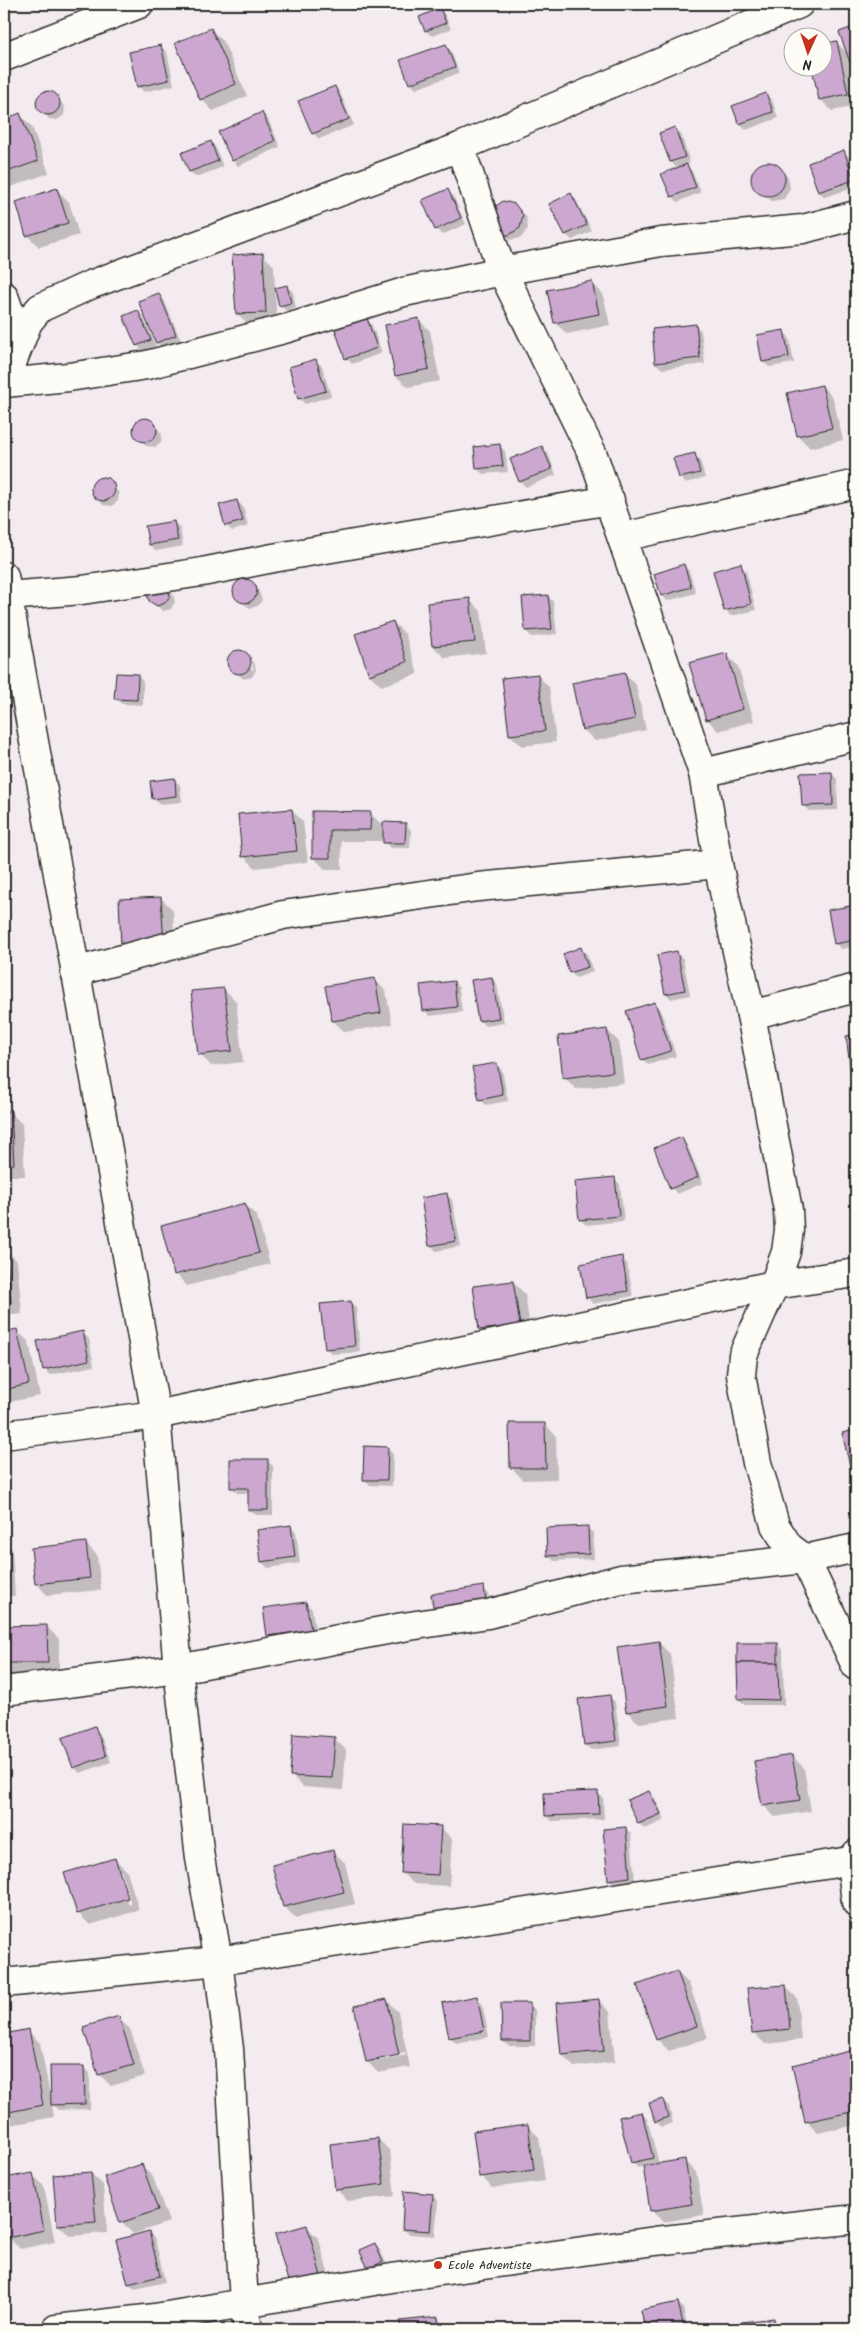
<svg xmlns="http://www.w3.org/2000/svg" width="860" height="2333" font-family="Kalam,sans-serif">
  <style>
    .shadow { fill: #0003; fill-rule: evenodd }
    .building { fill: #cca8d1; stroke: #2b2b2b }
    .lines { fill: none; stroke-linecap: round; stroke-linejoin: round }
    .minor-casing { stroke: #2b2b2b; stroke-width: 31 }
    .minor { stroke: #fdfcf7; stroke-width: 28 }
    .poi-dot { fill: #c8321e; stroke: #fdfcf7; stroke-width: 2 }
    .labels { text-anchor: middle; stroke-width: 4.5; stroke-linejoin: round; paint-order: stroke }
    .poi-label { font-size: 12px; fill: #2b2b2b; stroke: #fdfcf7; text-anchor: start }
  </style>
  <rect width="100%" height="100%" fill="#f3ebef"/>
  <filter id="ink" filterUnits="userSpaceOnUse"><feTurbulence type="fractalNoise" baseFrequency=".02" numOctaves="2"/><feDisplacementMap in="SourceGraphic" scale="10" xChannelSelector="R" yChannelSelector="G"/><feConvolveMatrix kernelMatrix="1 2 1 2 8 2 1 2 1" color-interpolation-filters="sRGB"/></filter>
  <g filter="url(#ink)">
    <g class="shadow">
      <path d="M439,9L445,15L451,29L432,36L426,31L421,17Z"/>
      <path d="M856,27V76L851,66L856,91V106L832,111L820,99L814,68H822L836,42L848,54L840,33Z"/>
      <path d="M211,30L223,41L247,96L213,111L201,99Z"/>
      <path d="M446,46L451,51L459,73L416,89L410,83Z"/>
      <path d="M161,47L167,52L174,85L144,92L138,86Z"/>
      <path d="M335,87L340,93L354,125L319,139L314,134L300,101Z"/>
      <path d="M45,93L54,94L65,107L64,115L57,120L49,119L38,106L39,98Z"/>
      <path d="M766,95L772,100L778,118L746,130L740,124L734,106Z"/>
      <path d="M262,113L268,119L280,147L238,166L233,160Z"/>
      <path d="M20,115L32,127L49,173L8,188L4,183V121Z"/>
      <path d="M675,129L681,134L690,163L686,164L692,171L701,192L678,202L672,196L678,169L671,162L661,133Z"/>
      <path d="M211,142L216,148L223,167L196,177L190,172Z"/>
      <path d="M844,152L850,158L856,178V187L825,197L819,192Z"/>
      <path d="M771,163L788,177L790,188L784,199L772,201L755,188L753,176L759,166Z"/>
      <path d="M57,190L69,202L79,235L39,247L27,235Z"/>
      <path d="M447,191L453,196L466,224L442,235L436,229Z"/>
      <path d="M571,195L576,200L592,231L572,240L566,235L550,204Z"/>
      <path d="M509,203L526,216L528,228L521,238L510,240L499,233L490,215L497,205Z"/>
      <path d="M262,254L274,266L275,289L287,287L293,292L296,308L286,311L280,305L275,290L277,324L249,325L237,314Z"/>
      <path d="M591,282L603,294L610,325L567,334L555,323Z"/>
      <path d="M158,294L164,300L181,341L163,348L157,343L140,302Z"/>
      <path d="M138,312L143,317L156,346L143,351L137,345Z"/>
      <path d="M367,319L372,325L382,353L352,364L346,358Z"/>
      <path d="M419,320L430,331L440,381L408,387L396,376Z"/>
      <path d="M695,325L701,331L705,364L662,369L656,363Z"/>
      <path d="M783,331L789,337L794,363L769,367L763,362Z"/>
      <path d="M316,361L322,366L331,396L305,404L299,398Z"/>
      <path d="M822,386L833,398L843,440L810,448L798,436L788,394Z"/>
      <path d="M143,420L151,421L162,434L161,442L155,447L146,446L135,433L136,425Z"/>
      <path d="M500,446L505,451L508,472L483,474L477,469Z"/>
      <path d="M542,447L548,453L556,475L526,487L520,481Z"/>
      <path d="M694,454L700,460L705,478L685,483L680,477Z"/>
      <path d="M100,479L108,480L119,493L118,501L112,506L103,505L92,492L93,484Z"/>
      <path d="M237,501L243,507L248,526L232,531L226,525Z"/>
      <path d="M174,522L180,528L183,546L156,551L150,545L147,527Z"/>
      <path d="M740,565L746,571L756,610L731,616L725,610Z"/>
      <path d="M684,566L689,571L696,593L667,601L662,595Z"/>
      <path d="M246,581L259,592L262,600L258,606L250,608L236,598L234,590L238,583Z"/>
      <path d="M167,588L173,594L175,602L171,609L163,611L150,601Z"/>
      <path d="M548,596L553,602L557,634L532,637L526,631Z"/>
      <path d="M469,599L481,611L486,653L445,658L433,646Z"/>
      <path d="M393,622L405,634L418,674L381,686L370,675Z"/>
      <path d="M240,652L249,657L252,670H254L251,660L254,662L256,670L252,677L244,679L231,669L228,661L233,654Z"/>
      <path d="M726,654L738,666L754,721L718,731L707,719Z"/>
      <path d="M624,673L636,685L646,730L595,741L583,729Z"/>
      <path d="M537,675L549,687L556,742L522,746L510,735Z"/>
      <path d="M138,676L143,681V705L122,704L116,699Z"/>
      <path d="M831,773L837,779L838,810L809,811L803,805Z"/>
      <path d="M174,780L180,785L182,802L159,804L153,798Z"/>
      <path d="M292,810L303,822L308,862L255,868L244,856Z"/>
      <path d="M314,812L370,813L384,827L405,824L411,830L410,848H390L384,841H341L342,869H325L314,858Z"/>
      <path d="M161,898L173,910L175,956L120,900Z"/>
      <path d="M856,907V946L841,949L835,943L829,911Z"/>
      <path d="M581,949L587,954L593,972L576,978L570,972Z"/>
      <path d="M677,953L683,959L690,995L671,999L666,993Z"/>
      <path d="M492,978L497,984L504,1023L485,1026L479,1020Z"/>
      <path d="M374,979L386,991L392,1024L345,1032L333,1021Z"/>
      <path d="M453,982L459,988L462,1012L430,1016L424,1010Z"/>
      <path d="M224,989L236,1001L243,1062L211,1066L200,1054Z"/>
      <path d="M655,1004L661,1010L676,1056L648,1065L642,1059Z"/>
      <path d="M607,1030L619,1042L624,1083L576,1089L564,1077Z"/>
      <path d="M856,1036V1077L852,1072L847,1037Z"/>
      <path d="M496,1064L502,1070L508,1101L486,1105L480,1099Z"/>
      <path d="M10,1112L22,1124L25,1176H4V1113Z"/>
      <path d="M682,1139L687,1145L703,1183L677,1194L672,1188Z"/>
      <path d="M614,1179L620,1184L624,1221L586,1225L580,1219Z"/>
      <path d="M447,1195L452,1200L461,1246L436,1251L431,1245Z"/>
      <path d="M245,1204L257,1216L270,1264L187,1286L176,1274Z"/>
      <path d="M5,1249L17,1261L22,1314L4,1316Z"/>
      <path d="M621,1258L627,1263L633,1296L593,1304L588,1298L582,1265Z"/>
      <path d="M513,1282L525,1294L531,1336L492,1341L480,1329Z"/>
      <path d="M350,1302L356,1308L360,1352L332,1354L326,1348Z"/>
      <path d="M17,1331L29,1342L40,1396L4,1403V1333Z"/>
      <path d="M83,1333L89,1339L94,1366L50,1375L44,1369Z"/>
      <path d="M545,1424L556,1436L557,1479L523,1480L512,1468Z"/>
      <path d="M856,1431V1484L843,1434Z"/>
      <path d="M387,1448L393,1454L392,1486L370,1485L364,1479Z"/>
      <path d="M267,1461L273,1466V1515H256L250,1509V1493H237L232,1487Z"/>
      <path d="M290,1526L296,1532L300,1563L268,1568L262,1562L258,1531Z"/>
      <path d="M587,1528L593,1533L594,1559L554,1561L548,1555Z"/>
      <path d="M4,1541L12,1549L15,1596H4Z"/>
      <path d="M85,1543L97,1555L101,1590L47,1595L36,1583Z"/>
      <path d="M483,1588L489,1594L492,1616L442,1623Z"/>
      <path d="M306,1603L312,1609L316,1635L274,1642L268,1636Z"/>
      <path d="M4,1627H47L59,1639V1674L4,1675Z"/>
      <path d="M658,1642L670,1654L679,1718L639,1723L627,1712Z"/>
      <path d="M777,1644L783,1650L784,1705H745L739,1699Z"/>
      <path d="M609,1696L615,1702L621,1746L591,1750L585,1745Z"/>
      <path d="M94,1728L100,1734L111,1762L80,1773L74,1767Z"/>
      <path d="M334,1738L346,1750L343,1790L303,1787L291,1775Z"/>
      <path d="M792,1756L804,1768L811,1811L775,1817L763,1805Z"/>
      <path d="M597,1792L603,1798L604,1819L552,1821L546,1816Z"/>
      <path d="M649,1792L655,1798L665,1820L645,1829L639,1824L629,1801Z"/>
      <path d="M4,1810L8,1820L4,1822Z"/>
      <path d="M440,1827L452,1839L449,1886L414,1884L402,1873Z"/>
      <path d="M625,1828L631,1834L635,1882L614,1885L609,1879Z"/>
      <path d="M333,1851L345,1863L355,1904L296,1918L284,1907Z"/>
      <path d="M115,1859L127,1871L139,1910L90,1925L78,1913ZM118,1871H121L131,1904L129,1905Z"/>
      <path d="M677,1972L689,1984L708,2038L669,2051L657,2039Z"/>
      <path d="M785,1986L797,1998L801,2040L765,2044L753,2032Z"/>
      <path d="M476,1997L482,2003L489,2037L456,2043L450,2037Z"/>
      <path d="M387,2000L398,2012L410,2067L378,2073L367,2061ZM405,2053L406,2055L374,2062V2059Z"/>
      <path d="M598,2000L610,2012L615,2062L574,2067L562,2055L557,2004Z"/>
      <path d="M529,2004L535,2010V2046H509L503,2041Z"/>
      <path d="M118,2018L130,2029L145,2076L111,2086L99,2074Z"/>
      <path d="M28,2031L40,2043L51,2100L84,2067L90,2073V2109L58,2110L52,2104L54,2117L4,2126V2035Z"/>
      <path d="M854,2052L856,2054V2125L818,2133L807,2122Z"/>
      <path d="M663,2101L669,2106L673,2123L661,2127L656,2121Z"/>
      <path d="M642,2113L647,2119L659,2164L684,2161L696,2172L704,2215L663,2222L651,2210L644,2166L638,2168L632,2162Z"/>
      <path d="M527,2125L539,2137L545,2181L492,2188L481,2176Z"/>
      <path d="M378,2139L390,2151L395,2196L348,2201L336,2189Z"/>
      <path d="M142,2166L153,2177L169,2222L133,2234L121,2222Z"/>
      <path d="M91,2173L103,2185L107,2233L70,2236L58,2225Z"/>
      <path d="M32,2174L44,2186L55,2242L20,2249L8,2237L4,2214V2180Z"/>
      <path d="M432,2195L438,2201L435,2236L409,2234L403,2229Z"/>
      <path d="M307,2227L319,2239L332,2288L302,2296Z"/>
      <path d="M149,2233L155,2239L165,2282L135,2289L129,2284Z"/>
      <path d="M374,2245L380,2250L388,2267L375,2273L369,2268Z"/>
      <path d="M851,2267H856V2296L850,2290Z"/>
      <path d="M678,2303L683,2309L688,2329H647L642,2311Z"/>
      <path d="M4,2306L9,2311L12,2321L4,2323Z"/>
      <path d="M437,2318L448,2329H403L402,2322Z"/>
      <path d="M774,2319L779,2325L780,2329H744L743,2323Z"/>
    </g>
    <g class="building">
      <path d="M440,8L446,23L425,31L419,17Z"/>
      <path d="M856,26V79L839,32Z"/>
      <path d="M211,28L236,84L200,100L175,43Z"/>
      <path d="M837,41L848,94L819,100L812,68H822V44Z"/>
      <path d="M446,44L455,67L409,84L400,60Z"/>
      <path d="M161,45L169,80L137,87L129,52Z"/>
      <path d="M335,86L349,119L312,134L298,101Z"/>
      <circle cx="48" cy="103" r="12"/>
      <path d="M766,93L773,112L739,124L732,106Z"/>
      <path d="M262,112L275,141L232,161L218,132Z"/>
      <path d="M20,113L38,161L4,173V120Z"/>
      <path d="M675,127L685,157L670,162L659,133Z"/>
      <path d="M211,141L218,161L189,172L181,153Z"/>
      <path d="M844,150L854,180L818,192L808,163Z"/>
      <circle cx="768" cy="179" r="17"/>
      <path d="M687,164L696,187L671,197L661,174Z"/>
      <path d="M57,188L68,223L26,236L16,202Z"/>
      <path d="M448,189L461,218L435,230L422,200Z"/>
      <path d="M571,193L587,225L565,235L549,204Z"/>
      <path d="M503,201L515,204L523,215L520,228L509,235H503L492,209Z"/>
      <path d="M263,253L266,313L236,314L232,255Z"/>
      <path d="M592,281L599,314L554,323L547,290Z"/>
      <path d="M287,285L291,303L279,306L275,288Z"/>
      <path d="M159,293L176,335L156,343L138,301Z"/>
      <path d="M138,310L151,340L136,346L123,316Z"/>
      <path d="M367,318L377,348L345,359L335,329Z"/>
      <path d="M419,318L429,369L395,376L385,325Z"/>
      <path d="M696,324L700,358L655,363L652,329Z"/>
      <path d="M784,330L789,357L762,362L757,335Z"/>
      <path d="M316,359L326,391L298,399L289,367Z"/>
      <path d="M822,385L832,428L797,436L787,393Z"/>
      <circle cx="145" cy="430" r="12"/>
      <path d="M500,444L503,466L476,469L474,447Z"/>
      <path d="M542,446L552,469L519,482L510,459Z"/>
      <path d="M695,453L700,473L679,478L673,458Z"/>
      <circle cx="103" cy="489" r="12"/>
      <path d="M237,500L243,521L225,526L219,505Z"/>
      <path d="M174,521L178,540L149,545L145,526Z"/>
      <path d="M741,563L751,604L724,611L713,571Z"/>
      <path d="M684,564L691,587L661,596L654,574Z"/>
      <circle cx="245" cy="591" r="12"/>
      <path d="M168,587L170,596L165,603L157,606L149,601L146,592Z"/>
      <path d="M548,595L552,629L525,631L522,597Z"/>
      <path d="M470,598L475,642L432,646L427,603Z"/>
      <path d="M393,621L407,662L369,675L355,634Z"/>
      <circle cx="239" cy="662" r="12"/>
      <path d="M727,653L743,709L706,720L689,663Z"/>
      <path d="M625,672L635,719L582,730L572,683Z"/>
      <path d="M116,673L138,674L137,700L114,699Z"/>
      <path d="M538,674L545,731L509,735L502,678Z"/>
      <path d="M832,772L833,805L802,806L800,773Z"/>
      <path d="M175,778L176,796L152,799L150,781Z"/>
      <path d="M292,809L297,851L242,857L238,814Z"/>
      <path d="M312,811L371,812L370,830H330V858H312Z"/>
      <path d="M383,822L406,823L405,843H383Z"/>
      <path d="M161,897L164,944L121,946L119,899Z"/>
      <path d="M856,905V940L834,944L828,910Z"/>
      <path d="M581,947L588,967L569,973L563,954Z"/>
      <path d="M677,951L685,990L665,994L657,955Z"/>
      <path d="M492,977L499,1018L478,1021L471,980Z"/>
      <path d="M375,978L381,1013L332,1021L325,986Z"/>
      <path d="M454,981L457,1007L423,1011L420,985Z"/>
      <path d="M224,988L232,1051L198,1055L191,991Z"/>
      <path d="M655,1002L671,1051L641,1060L626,1011Z"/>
      <path d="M607,1029L613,1072L563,1078L558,1036Z"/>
      <path d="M856,1034V1071L851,1073L846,1036Z"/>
      <path d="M497,1063L503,1095L479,1100L472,1067Z"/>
      <path d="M4,1111H11L14,1164L4,1165Z"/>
      <path d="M682,1137L698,1177L670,1189L654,1148Z"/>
      <path d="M615,1177L619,1216L579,1220L575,1181Z"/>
      <path d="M447,1193L456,1241L429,1246L421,1198Z"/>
      <path d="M245,1203L259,1253L174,1275L161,1226Z"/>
      <path d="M4,1248H6L11,1303L4,1304Z"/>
      <path d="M622,1256L628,1291L586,1298L580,1264Z"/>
      <path d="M513,1281L520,1325L479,1330L473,1286Z"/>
      <path d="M351,1301L355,1346L325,1349L320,1304Z"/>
      <path d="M17,1329L29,1384L4,1390V1332Z"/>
      <path d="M83,1331L89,1360L43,1370L37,1341Z"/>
      <path d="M509,1423H545L546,1468H510Z"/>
      <path d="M856,1430V1483H854L842,1433Z"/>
      <path d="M364,1446L388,1447L387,1480H363Z"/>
      <path d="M230,1459H268V1510H248V1488H230Z"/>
      <path d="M291,1525L295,1557L261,1562L257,1530Z"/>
      <path d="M588,1526L589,1554L547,1556L546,1528Z"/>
      <path d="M86,1542L90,1578L35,1584L31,1548Z"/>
      <path d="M484,1586L487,1610L435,1618L431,1594Z"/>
      <path d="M306,1602L311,1630L267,1636L263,1608Z"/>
      <path d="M47,1625L48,1663H4V1626Z"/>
      <path d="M659,1641L668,1706L626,1712L617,1647Z"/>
      <rect x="737" y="1643" width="41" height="20"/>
      <path d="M737,1663H778L779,1700L738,1699Z"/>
      <path d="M610,1695L616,1741L584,1745L578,1699Z"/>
      <path d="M95,1726L106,1756L73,1768L62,1738Z"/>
      <path d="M293,1734L335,1737L332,1778L290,1776Z"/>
      <path d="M792,1755L800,1800L762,1806L754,1761Z"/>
      <path d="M598,1791L599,1814L545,1816L544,1793Z"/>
      <path d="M649,1791L661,1814L638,1824L627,1800Z"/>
      <path d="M404,1824L441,1826L438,1875L401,1873Z"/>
      <path d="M626,1827L630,1877L608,1880L603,1829Z"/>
      <path d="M333,1850L344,1892L283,1907L272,1865Z"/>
      <path d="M115,1858L128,1898L77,1914L64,1873Z"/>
      <path d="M677,1971L697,2026L656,2040L637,1985Z"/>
      <path d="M786,1985L790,2029L752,2033L747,1988Z"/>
      <path d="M477,1996L484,2031L449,2038L442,2003Z"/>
      <path d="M387,1999L399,2055L366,2062L354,2006Z"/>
      <path d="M599,1999L604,2051L561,2055L556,2003Z"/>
      <path d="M501,2003H530V2041H502Z"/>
      <path d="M119,2016L134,2065L98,2075L83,2027Z"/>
      <path d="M29,2029L43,2105L4,2113V2034Z"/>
      <path d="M854,2050L856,2060V2111L805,2122L792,2065Z"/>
      <path d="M50,2066H84L85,2104L51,2105Z"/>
      <path d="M663,2099L668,2117L655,2122L649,2103Z"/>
      <path d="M642,2112L653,2158L631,2163L619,2117Z"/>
      <path d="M528,2124L534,2170L479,2177L473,2131Z"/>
      <path d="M378,2138L384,2184L335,2190L330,2144Z"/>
      <path d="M685,2159L692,2204L650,2211L643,2166Z"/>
      <path d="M142,2164L158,2210L120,2223L104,2177Z"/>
      <path d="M91,2172L96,2222L57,2225L53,2175Z"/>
      <path d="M33,2173L44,2230L7,2238L4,2220V2178Z"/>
      <path d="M404,2191L433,2194L430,2231L402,2229Z"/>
      <path d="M307,2225L321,2276L289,2285L275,2234Z"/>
      <path d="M149,2231L160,2276L128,2284L116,2240Z"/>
      <path d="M375,2243L383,2262L368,2268L359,2250Z"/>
      <path d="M850,2266H856V2291H849Z"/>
      <path d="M678,2302L684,2329H645L641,2310Z"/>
      <path d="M438,2317L439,2329H401L400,2321Z"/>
      <path d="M774,2318L775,2329H742V2322Z"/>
    </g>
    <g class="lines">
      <defs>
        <g id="minor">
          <path d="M4,57L139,4"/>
          <path d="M460,147L502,271L593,455L703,773L718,864L751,1015L788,1210L789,1230L786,1252L774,1285L743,1355L741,1375L757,1463L775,1525L789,1547L805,1559L856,1666"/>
          <path d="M4,296L20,342"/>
          <path d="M4,383L28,322L40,308L90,285L460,147L799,4"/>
          <path d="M4,383L69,377L147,365L288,328L404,292L502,271L661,242L803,229L856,215"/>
          <path d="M623,537L856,484"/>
          <path d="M4,576L156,1415L178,1669L200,1858L218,1961L229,2049L244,2303L248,2329"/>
          <path d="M7,596L82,590L202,572L273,558L610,500"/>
          <path d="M703,773L856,736"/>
          <path d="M75,972L283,915L478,887L718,864"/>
          <path d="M751,1015L856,988"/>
          <path d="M4,1435L156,1415L774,1285L856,1273"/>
          <path d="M4,1691L178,1669L403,1627L488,1614L621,1579L805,1559L856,1548"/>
          <path d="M856,1854L851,1861L856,1902"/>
          <path d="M4,1983L218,1961L856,1860"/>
          <path d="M56,2329L155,2318L398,2277L518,2260L655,2241L856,2219"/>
        </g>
      </defs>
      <use href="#minor" class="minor-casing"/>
      <use href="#minor" class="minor"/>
    </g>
  </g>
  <circle class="poi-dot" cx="438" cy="2265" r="5"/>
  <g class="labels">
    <g class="poi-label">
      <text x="448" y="2269">Ecole Adventiste</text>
    </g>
  </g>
  <rect width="860" height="2333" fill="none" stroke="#fdfcf7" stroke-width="20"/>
  <rect x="10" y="10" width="840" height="2313" fill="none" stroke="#2b2b2b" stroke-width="2" filter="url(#ink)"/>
  <g transform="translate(808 52) rotate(183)"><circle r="24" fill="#fdfcf7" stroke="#a9a8a5"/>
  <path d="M0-4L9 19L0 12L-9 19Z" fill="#c8321e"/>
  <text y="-8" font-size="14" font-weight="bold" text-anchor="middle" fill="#2b2b2b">N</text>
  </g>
</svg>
